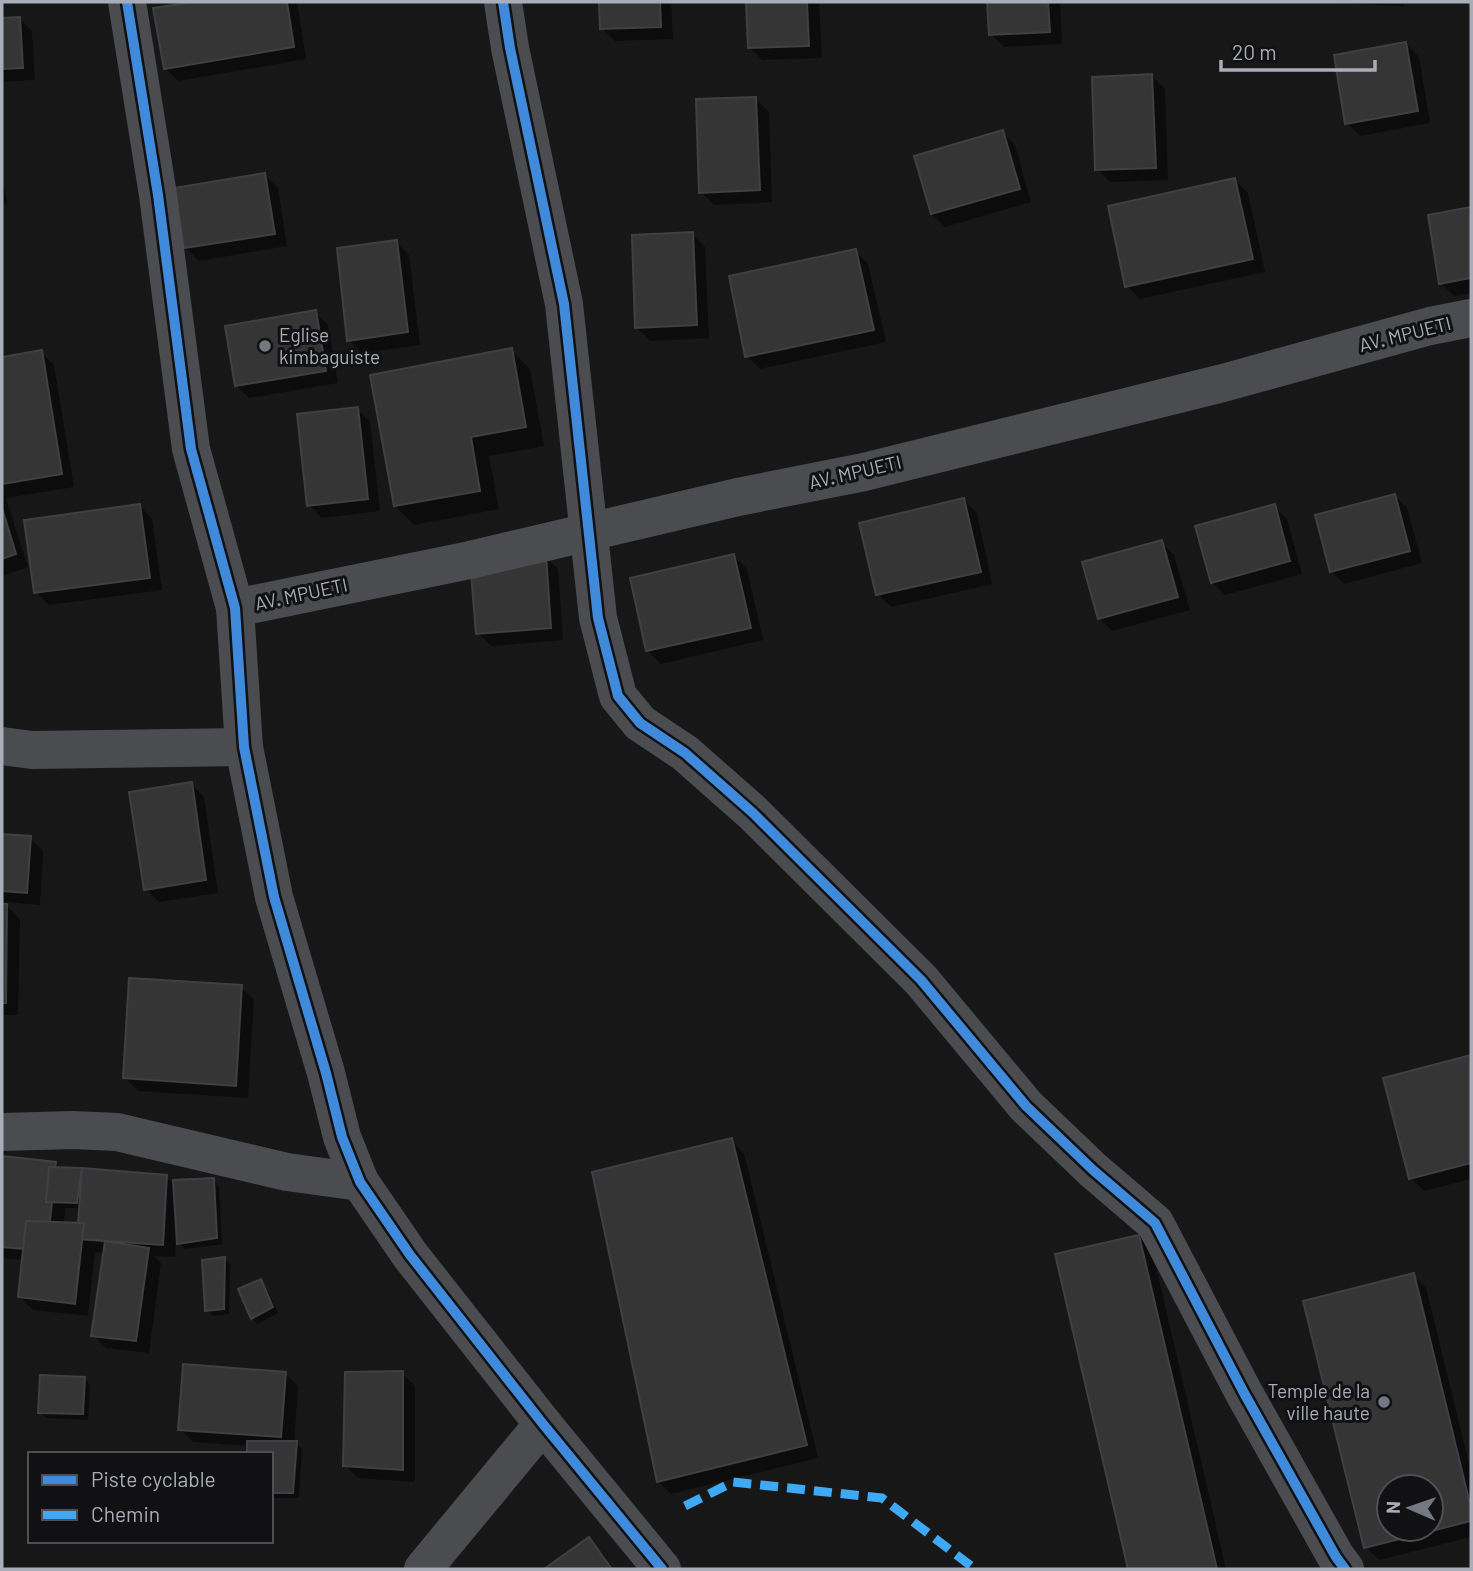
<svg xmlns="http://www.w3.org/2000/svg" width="1473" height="1571" font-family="Barlow,sans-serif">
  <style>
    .shadow { fill: #0007; fill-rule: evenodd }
    .building { fill: #353536; stroke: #3f4043; stroke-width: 2; fill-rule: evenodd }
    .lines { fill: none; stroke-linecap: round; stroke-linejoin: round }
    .street { stroke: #4b4c50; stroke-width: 38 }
    .quiet { stroke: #3fa9f5; stroke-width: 9; stroke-dasharray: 18 9; stroke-linecap: butt }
    .cycleway-casing { stroke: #111113; stroke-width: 15 }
    .cycleway { stroke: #408adc; stroke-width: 10 }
    .poi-dot { fill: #757880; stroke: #111113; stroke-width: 2.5 }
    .labels { text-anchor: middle; stroke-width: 6; stroke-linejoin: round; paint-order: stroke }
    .street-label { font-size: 19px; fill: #a8adb8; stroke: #111113 }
    .poi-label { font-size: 19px; fill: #a8adb8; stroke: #111113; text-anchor: start }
  </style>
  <rect width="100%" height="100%" fill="#171717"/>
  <g class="shadow">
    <path d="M204,2H297L306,59L178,81L165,68L155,10Z"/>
    <path d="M600,2H671L673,39L615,41L602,28Z"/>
    <path d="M748,2H819L822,58L762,60L749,47Z"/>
    <path d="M989,2H1060L1062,44L1004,47L991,34Z"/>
    <path d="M1330,2H1404V6L1332,3Z"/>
    <path d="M19,18L32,31L35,80L2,82V19Z"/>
    <path d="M1406,44L1419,57L1430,123L1360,136L1347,123Z"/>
    <path d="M1152,76L1165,89L1168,180L1110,182L1097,169Z"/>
    <path d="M756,99L769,112L772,202L714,205L701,192Z"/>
    <path d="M1002,132L1015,145L1031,202L945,227L932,214Z"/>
    <path d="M2,175L7,203L2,204Z"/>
    <path d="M265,175L278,188L287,246L199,261L186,248Z"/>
    <path d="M1235,180L1248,193L1265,272L1140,299L1127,286Z"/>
    <path d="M1471,209V293L1454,296L1441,283L1430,216Z"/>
    <path d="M692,234L705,247L709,338L650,341L637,328Z"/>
    <path d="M396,242L409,255L420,345L362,353L349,340Z"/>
    <path d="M855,251L868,264L886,342L760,369L747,356Z"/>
    <path d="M315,312L328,325L338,383L249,398L236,385Z"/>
    <path d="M511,350L530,369L544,446L489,456L499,509L414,525L395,506Z"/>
    <path d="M41,352L54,365L74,487L6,498L28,567L2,576V359Z"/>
    <path d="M357,409L370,422L380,511L322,518L309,505Z"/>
    <path d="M1394,495L1407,508L1422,563L1344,584L1331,571Z"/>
    <path d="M964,500L977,513L992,584L891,607L878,594Z"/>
    <path d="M139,505L152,519L162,590L49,605L36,592Z"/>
    <path d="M1274,506L1287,519L1302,574L1225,595L1212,582Z"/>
    <path d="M1161,542L1174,555L1190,610L1112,631L1099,618Z"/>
    <path d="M545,556L558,569L563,640L491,646L478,633Z"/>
    <path d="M734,556L747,569L763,640L661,664L648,651Z"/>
    <path d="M191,784L204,797L218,893L159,902L146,889Z"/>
    <path d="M2,836L30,838L43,851L40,905L3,902L20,919L18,1015H2Z"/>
    <path d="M241,987L254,1000L248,1098L138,1091L125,1078Z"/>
    <path d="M1471,1056V1179L1424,1191L1411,1178L1385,1079Z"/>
    <path d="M731,1140L744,1153L818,1458L671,1494L658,1481Z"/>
    <path d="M2,1158L56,1163L62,1170L166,1177L175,1185L213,1180L219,1186L222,1244L185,1249L176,1240L175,1257L154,1256L161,1263L149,1353L106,1348L93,1335L105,1253L95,1252L88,1316L33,1310L20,1297L24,1260L2,1258ZM65,1208H81L80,1225L64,1224Z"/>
    <path d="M1139,1236L1152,1249L1226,1569H1130L1057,1255Z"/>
    <path d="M224,1258L230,1264L229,1314L213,1316L207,1310Z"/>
    <path d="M1413,1275L1426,1288L1471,1472V1537L1379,1560L1366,1547ZM1389,1487H1431V1529H1389Z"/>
    <path d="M260,1281L266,1287L278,1313L258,1324L252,1318Z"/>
    <path d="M285,1373L298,1386L294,1443H296L302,1449L299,1498H271V1454L249,1446L193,1442L180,1429Z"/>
    <path d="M402,1373L415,1386V1482L358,1478L345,1465Z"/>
    <path d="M84,1378L90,1385L88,1420L46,1418L40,1412Z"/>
    <path d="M589,1539L602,1552L614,1569H547Z"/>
  </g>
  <g class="building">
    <path d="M193,2H287L294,47L164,69L153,8Z"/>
    <path d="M599,2H660L661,27L600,29Z"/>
    <path d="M746,2H807L809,46L748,48Z"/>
    <path d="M987,2H1048L1050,32L989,35Z"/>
    <path d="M20,17L23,68L2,69V18Z"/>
    <path d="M1406,42L1418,111L1345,124L1334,55Z"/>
    <path d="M1152,74L1156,168L1095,170L1092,77Z"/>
    <path d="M756,97L760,190L699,193L696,99Z"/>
    <path d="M1003,130L1020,189L931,214L914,156Z"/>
    <path d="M265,173L275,234L184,248L174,188Z"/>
    <path d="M1235,178L1253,259L1125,287L1108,206Z"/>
    <path d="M1471,207V278L1439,284L1428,215Z"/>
    <path d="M693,232L697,325L635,328L632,235Z"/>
    <path d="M397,240L408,332L347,341L337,248Z"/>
    <path d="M856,249L874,330L745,357L729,276Z"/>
    <path d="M316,310L326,371L235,386L225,326Z"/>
    <path d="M512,348L526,427L471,437L480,491L394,506L370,375Z"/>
    <path d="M42,350L62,474L2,484V357Z"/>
    <path d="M358,407L368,499L307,506L297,414Z"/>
    <path d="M1395,494L1410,551L1330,572L1315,515Z"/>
    <path d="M964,498L981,572L876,595L859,523Z"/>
    <path d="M140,504L150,578L34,593L24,520Z"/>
    <path d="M1275,504L1290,561L1211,583L1195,526Z"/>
    <path d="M2,508L16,554L2,559Z"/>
    <path d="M1162,540L1178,597L1098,619L1082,562Z"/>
    <path d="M546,554L551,628L476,634L470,560Z"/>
    <path d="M734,554L751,628L646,651L630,578Z"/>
    <path d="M192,782L206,880L144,890L129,792Z"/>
    <path d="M2,834L31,836L27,893L2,891Z"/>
    <path d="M2,904H7L6,1003H2Z"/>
    <path d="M129,978L242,985L236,1086L123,1078Z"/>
    <path d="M1471,1055V1163L1409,1179L1383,1078Z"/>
    <path d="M732,1138L807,1445L657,1482L592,1172Z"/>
    <path d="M2,1156L56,1162L47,1251L2,1247Z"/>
    <path d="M49,1167L82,1168L77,1203L46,1202Z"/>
    <path d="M82,1168L167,1175L163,1245L77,1239Z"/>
    <path d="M214,1178L217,1238L177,1244L173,1180Z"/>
    <path d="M26,1221L84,1223L75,1304L18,1297Z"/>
    <path d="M1139,1235L1217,1569H1128L1055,1254Z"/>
    <path d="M105,1241L149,1248L136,1341L91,1336Z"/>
    <path d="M225,1257L224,1309L205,1311L202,1260Z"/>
    <path d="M1414,1273L1471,1508V1521L1364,1548L1303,1301ZM1389,1487H1431V1529H1389Z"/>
    <path d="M261,1279L273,1307L251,1319L238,1289Z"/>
    <path d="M183,1364L286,1372L281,1437L178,1430Z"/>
    <path d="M403,1371V1470L343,1466L345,1372Z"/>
    <path d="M40,1375L85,1377L83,1414L38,1413Z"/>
    <path d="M247,1441H297L293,1493H271V1454H247Z"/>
    <path d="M589,1537L612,1569H544Z"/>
  </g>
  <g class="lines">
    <g class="street">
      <path d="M127,2L158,195L191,449L235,608L244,747L274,897L326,1073L342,1137L360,1182L410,1255L543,1424L662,1569"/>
      <path d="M503,2L510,48L564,304L598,618L618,696L640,723L685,753L753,813L921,980L1026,1106L1093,1170L1155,1223L1244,1393L1336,1557L1345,1569"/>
      <path d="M235,608L470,560L738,497L864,472L1223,383L1430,326L1471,318"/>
      <path d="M2,746L32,750L244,747"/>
      <path d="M2,1132L73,1130L117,1132L287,1172L360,1182"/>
      <path d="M423,1569L543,1424"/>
    </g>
    <path class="quiet" d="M685,1506L733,1482L882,1498L975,1569"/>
    <defs>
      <g id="cycleway">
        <path d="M127,2L158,195L191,449L235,608L244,747L274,897L326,1073L342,1137L360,1182L410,1255L543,1424L662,1569"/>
        <path d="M503,2L510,48L564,304L598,618L618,696L640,723L685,753L753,813L921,980L1026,1106L1093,1170L1155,1223L1244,1393L1336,1557L1345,1569"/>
      </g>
    </defs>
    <use href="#cycleway" class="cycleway-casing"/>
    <use href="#cycleway" class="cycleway"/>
  </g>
  <g class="poi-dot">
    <circle cx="265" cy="346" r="7"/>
    <circle cx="1384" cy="1402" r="7"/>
  </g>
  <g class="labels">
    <g class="street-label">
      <text transform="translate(1405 334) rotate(-14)" y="7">AV. MPUETI</text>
      <text transform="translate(855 472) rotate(-13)" y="7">AV. MPUETI</text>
      <text transform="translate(301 594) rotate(-12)" y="7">AV. MPUETI</text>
    </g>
    <g class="poi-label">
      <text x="279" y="342">Eglise<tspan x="279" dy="22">kimbaguiste</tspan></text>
      <text x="1370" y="1398" text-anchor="end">Temple de la<tspan x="1370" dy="22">ville haute</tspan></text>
    </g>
  </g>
  <rect width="1473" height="1571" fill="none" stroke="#a8adb8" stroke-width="7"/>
  <rect x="28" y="1452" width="245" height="91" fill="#111113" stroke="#4d4f55" stroke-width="2"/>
  <rect x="42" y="1475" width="35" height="10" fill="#408adc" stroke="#4d4f55" stroke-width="2"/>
  <text x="91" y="1487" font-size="21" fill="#a8adb8">Piste cyclable</text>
  <rect x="42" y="1510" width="35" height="10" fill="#3fa9f5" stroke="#4d4f55" stroke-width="2"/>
  <text x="91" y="1522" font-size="21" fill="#a8adb8">Chemin</text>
  <g transform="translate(1410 1508) rotate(272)"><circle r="33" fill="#111113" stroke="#4d4f55" stroke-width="2"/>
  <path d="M0-5L12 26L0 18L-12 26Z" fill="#757880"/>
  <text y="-10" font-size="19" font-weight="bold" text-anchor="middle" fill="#a8adb8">N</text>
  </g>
  <path d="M1221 60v10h154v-10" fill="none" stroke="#a8adb8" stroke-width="3.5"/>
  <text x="1232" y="60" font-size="21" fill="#a8adb8" stroke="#111113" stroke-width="5" paint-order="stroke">20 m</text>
</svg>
